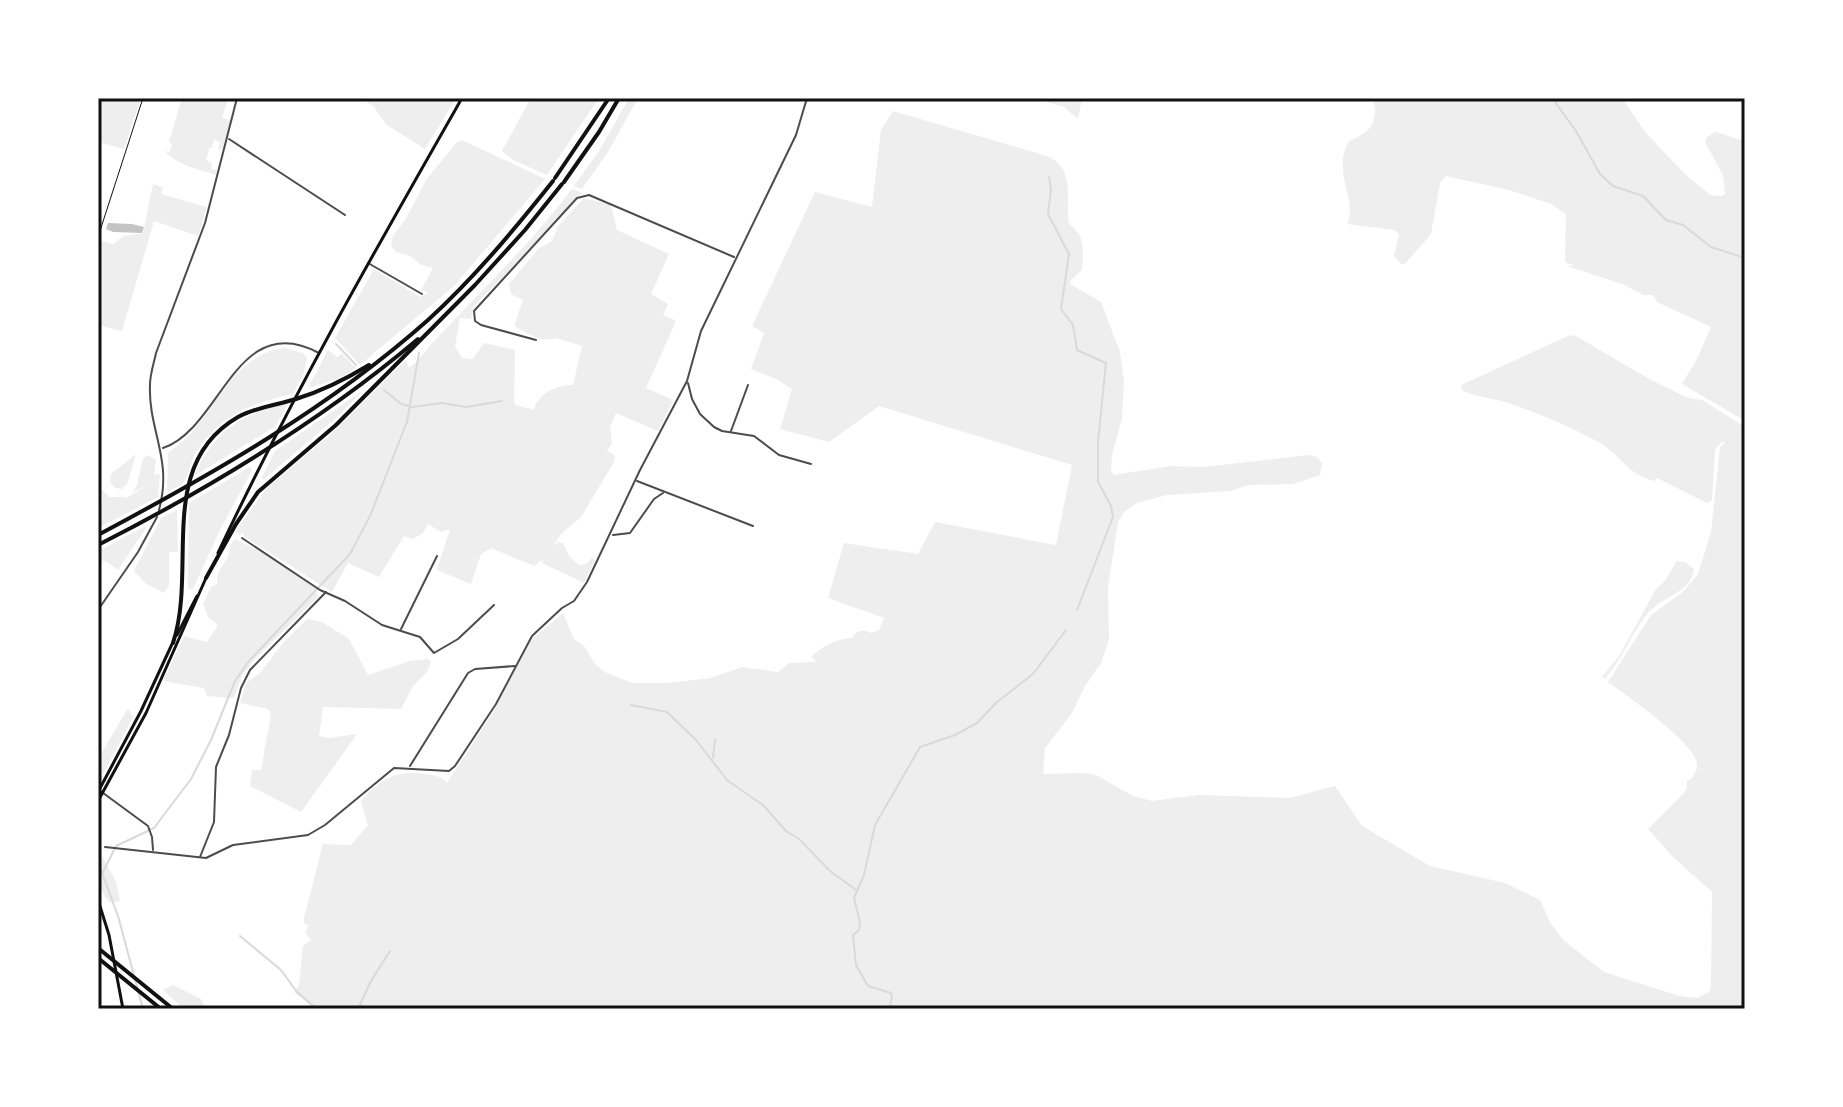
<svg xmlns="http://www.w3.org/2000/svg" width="1843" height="1107" font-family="Helvetica,sans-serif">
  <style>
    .green { fill: #eee }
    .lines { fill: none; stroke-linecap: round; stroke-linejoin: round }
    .stream { stroke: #d9d9d9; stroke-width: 2 }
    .building { fill: #c4c4c4 }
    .path { stroke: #111; stroke-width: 1 }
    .minor { stroke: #4c4c4c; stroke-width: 2 }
    .secondary { stroke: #111; stroke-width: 3 }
    .primary { stroke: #111; stroke-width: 3 }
    .motorway { stroke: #111; stroke-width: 4 }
    .neatline { fill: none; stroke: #111; stroke-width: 3 }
  </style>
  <rect width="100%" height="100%" fill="#fff"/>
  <g class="green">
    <path d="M98,98H141L124,149L98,142Z"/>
    <path d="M182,98H228L222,118L231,120L222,150L218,149L220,142L214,140L212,146L215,148L210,147L206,160L212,163L211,169L217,170L216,175C199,169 178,166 165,151L170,152L172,144L169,142Z"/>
    <path d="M360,98H456L425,149L387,125L373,106Z"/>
    <path d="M531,98H599L547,175L513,160L502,151Z"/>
    <path d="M629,98H638L608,152L582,189L574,186L599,151Z"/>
    <path d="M1034,98H1082L1078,119L1064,107Z"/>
    <path d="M1373,98H1622L1645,132L1684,173L1710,195L1722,196L1725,194L1723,175L1705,142L1707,137L1716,132L1741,140L1745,123V421L1682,384L1696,361L1711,327L1657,302L1653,295H1643L1625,285L1567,266L1575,265L1566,263L1565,260L1566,214L1551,204L1509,190L1446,176L1440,183L1431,234L1405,264H1401L1394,256L1399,234L1394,230L1347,224C1359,204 1331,172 1349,141C1371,132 1379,123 1373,98Z"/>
    <path d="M893,111L1047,156C1076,168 1065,198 1069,224C1086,235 1083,252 1082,270L1071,280L1070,284L1101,302L1120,352L1124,381L1122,418L1112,455L1111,471L1114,475L1171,466L1204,467L1308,455L1317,457L1322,463L1320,475L1293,484L1248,485L1231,491L1167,495L1137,503L1124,512L1118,522L1108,587L1109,639L1101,663L1085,686L1072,713L1045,748L1043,774L1083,773L1096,775L1133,796L1152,801L1199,795L1289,798L1335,786L1362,826L1430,866L1505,883L1540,900L1550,922L1563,940L1604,972L1679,996L1697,998L1709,992L1711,985L1712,892L1672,856L1648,829L1683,794L1687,788V780H1690C1694,775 1698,770 1697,763C1694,742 1627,696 1608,682L1651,615L1683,592L1698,574L1711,532L1720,447L1725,443L1722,442L1715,449L1712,500L1707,503L1657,478L1655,481C1624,473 1623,456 1600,443C1574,428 1526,407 1497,400C1484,397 1474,396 1462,390L1461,385L1570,335L1576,336L1651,380L1688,398L1702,400L1745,427V1009H315L294,992L299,985L303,946L311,940L305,932L308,926L304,923V918L323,844L351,845L368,825L361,801C378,781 397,769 424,774C434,775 441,776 447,783L494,711L531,640L563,613L574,639L584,646L595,664L605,672L632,683H668L711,678L742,667L778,672L790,663L816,662L812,657C819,647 840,638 852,638C857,630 863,629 871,633L879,630L884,618L828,598L844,543L918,554L935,522L1056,545L1072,465L879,406L829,442L780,429L792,389L778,380L751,369L764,333L752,326L815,192L872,207L881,130Z"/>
    <path d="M462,140L545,179L455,285L360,365L335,338L374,269L420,297L429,293L421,290L433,268L421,265L410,256L396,252L391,245L393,236L407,217L426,180L456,143Z"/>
    <path d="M153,184L163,187L161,194L207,207L198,236L154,221L122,331L98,325V240L113,244L124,236L143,233Z"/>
    <path d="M572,189L583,193L576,197L533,247L473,307L471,319L460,318L455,346L462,358L473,359L484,343L515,350L514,401L515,405L534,410C537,393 558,385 573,385L582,346L556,338C541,343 529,334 516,327L515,323L523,300L511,294L509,284L538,249L552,241L558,226L584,198L611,205L617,230L669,254L651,294L668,304L663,315L676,321L646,388L671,399L672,403L658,431L616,413L610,427L612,444L607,450L615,456L614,462L581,517L562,533L552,547L558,542L563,543L570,557L579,565L586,564L592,558L595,560L584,583L542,563L545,558L534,566L491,548L481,554L471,584L437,570L450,529L441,532L428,524L423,533L413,539L404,536L379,577L348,563L332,592L245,537L243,533L240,535L235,532L266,489L330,435L406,360L409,368C421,359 428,347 438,337C484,288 532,242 572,189Z"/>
    <path d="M285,348L303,353L307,358L304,372L293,394C252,403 217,416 195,454C190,462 189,476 183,483C180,486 171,490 167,492L168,453C176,446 185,441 192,432C218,401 240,352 285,348Z"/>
    <path d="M328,350L337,357L342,354L356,368L338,379L308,388Z"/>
    <path d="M365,389L336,418L263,480L262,477L275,451Z"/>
    <path d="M288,403L276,426L194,476C214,431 241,414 288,403Z"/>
    <path d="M136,454L127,484L122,489L115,488L110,482L111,474Z"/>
    <path d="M148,455L156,460L154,475L160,474L158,497L98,528C98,514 105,504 101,489L110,497H126L123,500L150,484L132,493L137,485L143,458Z"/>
    <path d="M250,467L252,470L220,530L193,589H188L189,503Z"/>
    <path d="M177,510L178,552H169V585L164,593L145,583L134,571L161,518Z"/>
    <path d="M148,525L118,570L107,562L98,559V551Z"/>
    <path d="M235,539L271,557L317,589L318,597L254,660L242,676L234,698L207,696L204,688L163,681L184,636L207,642L218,625L208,617L203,604L211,587L217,584C216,571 222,568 227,558C231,550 228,546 235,539Z"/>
    <path d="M1677,561L1685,562L1694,569C1691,592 1664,596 1650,611C1632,630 1623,659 1605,679L1602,677L1619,656L1656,589L1665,581Z"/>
    <path d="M307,619L322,622L349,639L368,675L410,661L428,659L431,662L427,672L413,686L401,709L323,707L319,736L329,738L357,734L301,812L250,786L252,770H261L271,714L268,709L240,703L246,683L260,673L283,643Z"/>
    <path d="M128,708L133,717L98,784V759Z"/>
    <path d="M98,848L116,882L120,901L110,903C94,884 98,871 98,848Z"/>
    <path d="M173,985L201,999L205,1009H184L163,990Z"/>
  </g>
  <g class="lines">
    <g class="stream">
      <path d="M1552,98L1576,131L1600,174L1613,186L1643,196L1666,220L1683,225L1711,247L1745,258"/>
      <path d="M1049,177L1051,189L1048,214L1069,254L1061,309L1073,325L1077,350L1106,363L1098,442V482L1111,506L1113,517L1077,610"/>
      <path d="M1745,219V241"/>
      <path d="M336,344L356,365"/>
      <path d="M384,390L401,404L409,406"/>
      <path d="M412,407L442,403L466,407L502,401"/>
      <path d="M631,705L667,712L696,740L727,780L764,806L786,831L799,839L830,871L856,890"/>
      <path d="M713,758L715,739"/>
      <path d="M98,862L118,916L143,1009"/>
      <path d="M103,872L116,846L154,828L191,779L211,740L235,681L249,661L350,554L370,516L407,422L419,353"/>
      <path d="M240,936L281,970L297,992L317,1009"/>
      <path d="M358,1009L371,981L390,951"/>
      <path d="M889,1009L892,998L891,993L868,986L856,965L853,935L859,930L860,922L854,898L864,875L875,825L920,747L955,735L977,723L997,702L1033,674L1066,630"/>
    </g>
  </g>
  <path class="building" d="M108,223L132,224L144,227L142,233L113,232L106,229Z"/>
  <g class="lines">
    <path class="path" d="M98,237L143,98"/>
    <g class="minor">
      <path d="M229,139L345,215"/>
      <path d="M368,263L422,294"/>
      <path d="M536,340L481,325L475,321L474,311L577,198L589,195L734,257"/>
      <path d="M688,383L692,399L700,414L714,427L722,431L754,436L779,455L811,464"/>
      <path d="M731,431L748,385"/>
      <path d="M163,448C221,429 236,308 319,353"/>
      <path d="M637,481L753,526"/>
      <path d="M159,510C173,459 148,430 150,385C150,374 154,363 156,353L205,223L237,98"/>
      <path d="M613,535L630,533L654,499L663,493"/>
      <path d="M242,538L320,590L345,601L382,625L420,637L434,653L458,639L494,605"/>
      <path d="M98,610L138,552L157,517"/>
      <path d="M401,629L437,556"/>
      <path d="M410,766L468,673L475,669L515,666"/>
      <path d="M99,790L148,826L152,837L153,850"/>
      <path d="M105,847L206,858L233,845L308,835L325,825L394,768L449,771L455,766L496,704L532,636L562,608L574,601L587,582L640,470L687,381L701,331L796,135L807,98"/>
      <path d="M200,857L214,822L216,767L229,735L241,688L250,670L326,592"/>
    </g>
    <g class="secondary">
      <path d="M218,553C291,397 377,247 462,98"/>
      <path d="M98,900L109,935L123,1009"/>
    </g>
    <g class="primary">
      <path d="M177,635L197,596"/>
      <path d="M98,792L141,711L173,642"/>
      <path d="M98,801L146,713L206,578"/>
    </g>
    <g class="motorway">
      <path d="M555,178L609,98"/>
      <path d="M564,182L599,132L619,98"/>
      <path d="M98,535C214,473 329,408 428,320C474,278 514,230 553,181"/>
      <path d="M98,545C212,487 321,421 418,339"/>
      <path d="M206,578L236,524L258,492L336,425L475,285L525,230L562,184"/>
      <path d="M173,643C198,568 155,465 238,417C256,407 277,405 296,399C322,391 346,379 369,365"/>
      <path d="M98,948L173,1009"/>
      <path d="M98,958L161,1009"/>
    </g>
  </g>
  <rect width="1843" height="1107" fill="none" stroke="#ffffff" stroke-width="200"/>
  <rect x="100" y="100" width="1643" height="907" class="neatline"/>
</svg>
